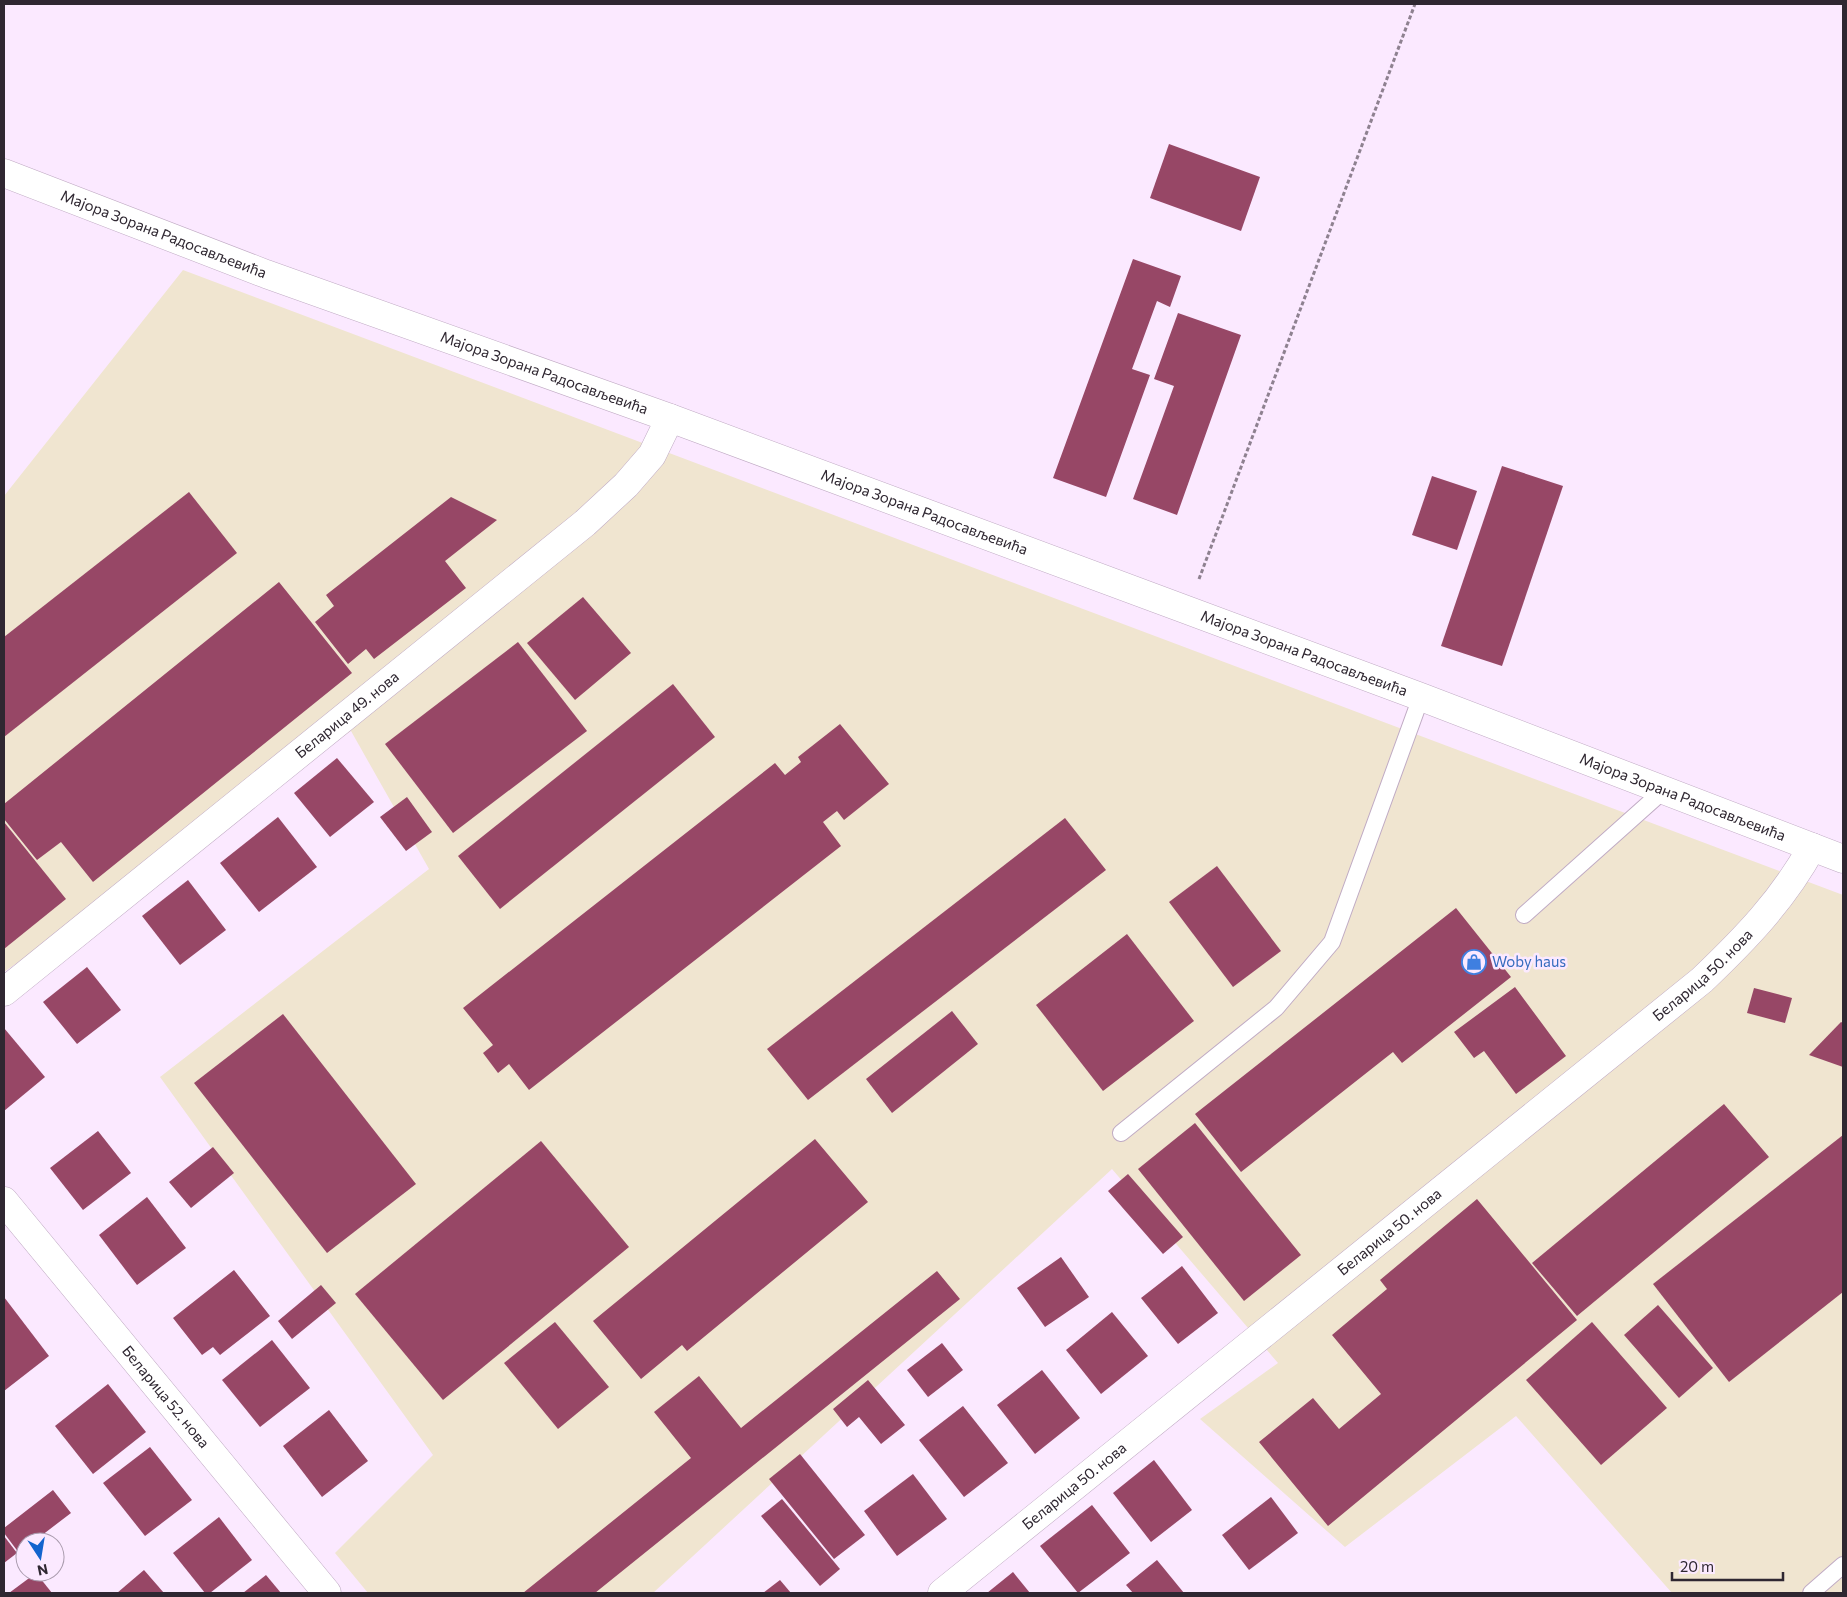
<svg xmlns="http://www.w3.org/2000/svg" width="1847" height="1597" font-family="Commissioner,sans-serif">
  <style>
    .industrial { fill: #f0e5d0 }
    .building { fill: #974766 }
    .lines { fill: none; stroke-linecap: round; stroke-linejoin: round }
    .lane-casing { stroke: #c0abc4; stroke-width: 18 }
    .street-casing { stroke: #c0abc4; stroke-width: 29 }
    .secondary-casing { stroke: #c0abc4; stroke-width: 29 }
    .path { stroke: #8e8190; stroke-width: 3; stroke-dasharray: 4 2.5; stroke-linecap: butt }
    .lane { stroke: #fff; stroke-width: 16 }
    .street { stroke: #fff; stroke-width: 28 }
    .secondary { stroke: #fff; stroke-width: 28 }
    .labels { text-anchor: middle; stroke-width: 5; stroke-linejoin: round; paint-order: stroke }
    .street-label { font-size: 15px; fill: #2f2731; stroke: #fbe9ff }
    .shop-label { font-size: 15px; fill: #366cbe; stroke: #fbe9ff; text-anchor: start }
  </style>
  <rect width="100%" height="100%" fill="#fbe9ff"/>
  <path class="industrial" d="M183,270L1843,895V1593H1672L1516,1416L1345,1547L1200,1419L1278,1363L1112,1169L653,1593H368L335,1553L433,1455L160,1077L429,869L351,731L4,972V496Z"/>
  <g class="building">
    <path d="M1169,144L1260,177L1241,231L1150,198Z"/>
    <path d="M1133,259L1181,276L1170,307L1157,301L1132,369L1150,375L1106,497L1053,478Z"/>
    <path d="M1178,313L1241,335L1177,515L1133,499L1174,386L1154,379Z"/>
    <path d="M1502,466L1563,486L1502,666L1441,646Z"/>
    <path d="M1432,476L1477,491L1457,550L1412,535Z"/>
    <path d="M189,492L237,553L4,737V637Z"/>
    <path d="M451,497L497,520L445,561L466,588L374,659L366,649L348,664L315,622L334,606L326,595Z"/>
    <path d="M279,582L352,673L93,882L61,842L37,860L4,819V804Z"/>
    <path d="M583,597L631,653L575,700L527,643Z"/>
    <path d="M518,642L587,731L453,833L385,744Z"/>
    <path d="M673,684L715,737L500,909L458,856Z"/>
    <path d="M840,724L889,784L844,820L837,811L823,822L841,846L529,1090L509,1064L498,1073L483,1053L493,1045L463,1008L775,763L785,775L801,762L798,757Z"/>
    <path d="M337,758L374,802L330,837L294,793Z"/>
    <path d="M407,797L432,832L406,851L380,817Z"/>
    <path d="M278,817L317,867L259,912L220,863Z"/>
    <path d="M1065,818L1106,870L808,1100L767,1049Z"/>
    <path d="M4,822L66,899L4,949Z"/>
    <path d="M1217,866L1281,951L1233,987L1169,902Z"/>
    <path d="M188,880L226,930L180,965L142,916Z"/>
    <path d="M1456,908L1511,977L1402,1063L1393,1052L1241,1172L1195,1114Z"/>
    <path d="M1127,934L1194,1021L1103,1091L1036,1005Z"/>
    <path d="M87,967L121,1010L77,1044L43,1002Z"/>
    <path d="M1515,987L1566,1056L1516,1094L1484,1051L1474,1058L1454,1032Z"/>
    <path d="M1754,988L1792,998L1785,1023L1747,1013Z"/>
    <path d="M952,1011L978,1044L892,1113L866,1079Z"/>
    <path d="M283,1014L416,1184L327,1253L194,1083Z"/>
    <path d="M1841,1022L1843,1023V1067L1809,1055Z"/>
    <path d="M4,1028L45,1077L4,1111Z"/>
    <path d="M1724,1104L1769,1157L1577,1316L1532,1263Z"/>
    <path d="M1195,1123L1301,1255L1244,1301L1138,1169Z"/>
    <path d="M98,1131L131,1173L83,1210L50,1168Z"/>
    <path d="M1843,1135V1292L1729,1382L1653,1284Z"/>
    <path d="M815,1139L868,1202L687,1351L682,1345L641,1379L593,1321Z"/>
    <path d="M541,1141L629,1247L443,1400L355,1294Z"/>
    <path d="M213,1147L234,1173L191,1208L169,1182Z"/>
    <path d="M1128,1174L1183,1237L1163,1254L1108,1191Z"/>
    <path d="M147,1197L186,1248L137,1285L99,1235Z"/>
    <path d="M1477,1199L1577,1320L1328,1526L1259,1442L1313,1398L1339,1429L1381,1394L1332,1335L1387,1289L1380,1280Z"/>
    <path d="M1061,1257L1089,1297L1045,1327L1017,1288Z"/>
    <path d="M1182,1266L1218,1313L1178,1344L1141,1298Z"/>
    <path d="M234,1270L270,1316L220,1355L213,1347L202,1355L173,1318Z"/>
    <path d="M937,1271L960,1299L595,1593H523L691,1458L654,1412L699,1376L741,1428Z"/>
    <path d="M321,1285L336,1303L292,1339L278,1321Z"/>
    <path d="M4,1297L49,1356L4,1391Z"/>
    <path d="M1658,1305L1713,1368L1679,1398L1624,1335Z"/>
    <path d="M1112,1312L1148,1356L1101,1394L1066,1350Z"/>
    <path d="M555,1322L609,1387L558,1429L504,1363Z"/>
    <path d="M1592,1322L1667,1408L1601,1465L1526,1380Z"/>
    <path d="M272,1340L310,1388L260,1427L222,1380Z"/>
    <path d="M942,1343L963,1370L928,1397L907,1370Z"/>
    <path d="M1042,1370L1080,1418L1035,1454L997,1405Z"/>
    <path d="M868,1380L905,1425L881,1444L859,1417L847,1427L833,1409Z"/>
    <path d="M108,1384L146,1432L93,1474L55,1426Z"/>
    <path d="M963,1406L1008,1463L964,1497L919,1440Z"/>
    <path d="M329,1410L368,1461L322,1497L283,1446Z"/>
    <path d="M150,1447L192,1500L145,1536L103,1483Z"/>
    <path d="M800,1454L865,1535L834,1559L769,1479Z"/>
    <path d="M1154,1460L1192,1510L1151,1542L1113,1493Z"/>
    <path d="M913,1474L947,1519L897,1556L864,1511Z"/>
    <path d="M53,1490L71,1513L33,1542H25V1548L19,1553L4,1533V1528Z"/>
    <path d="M1271,1497L1298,1533L1249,1570L1222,1535Z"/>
    <path d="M782,1499L840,1569L820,1586L761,1516Z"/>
    <path d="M1092,1505L1130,1553L1078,1593L1040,1546Z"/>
    <path d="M219,1517L252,1560L210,1593H205L173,1553Z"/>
    <path d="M4,1536L17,1553L4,1563Z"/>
    <path d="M1157,1560L1184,1593H1133L1126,1585Z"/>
    <path d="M144,1570L164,1593H117Z"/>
    <path d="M1013,1572L1030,1593H987Z"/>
    <path d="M36,1573L52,1593H9Z"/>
    <path d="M266,1575L281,1593H243Z"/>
    <path d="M780,1580L791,1593H763Z"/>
  </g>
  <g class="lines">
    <defs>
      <g id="lane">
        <path d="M1524,915L1664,790"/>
        <path d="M1121,1133L1276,1008L1332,942L1421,697"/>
        <path d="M1811,1593L1843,1565"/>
      </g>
      <g id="street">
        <path id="s1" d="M4,992L585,523L626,485L652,455L670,418"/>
        <path id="s2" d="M4,1201L327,1593"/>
        <path id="s3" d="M942,1593L1702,980C1745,939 1783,900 1812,847"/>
      </g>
      <g id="secondary">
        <path id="s4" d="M4,173L266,274L670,418L1187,610L1421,697L1843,859"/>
      </g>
    </defs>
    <use href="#lane" class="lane-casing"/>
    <use href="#street" class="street-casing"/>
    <use href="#secondary" class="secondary-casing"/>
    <path class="path" d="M1199,579L1415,4"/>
    <use href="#lane" class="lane"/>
    <use href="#street" class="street"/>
    <use href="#secondary" class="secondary"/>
  </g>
  <defs>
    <symbol id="shop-ring" viewBox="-11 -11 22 22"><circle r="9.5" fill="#fbe9ff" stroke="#3f7fe0" stroke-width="1.5"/><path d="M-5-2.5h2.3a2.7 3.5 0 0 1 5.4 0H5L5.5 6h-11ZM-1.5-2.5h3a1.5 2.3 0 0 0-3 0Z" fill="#3f7fe0"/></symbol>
  </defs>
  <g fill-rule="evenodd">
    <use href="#shop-ring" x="1460" y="948" width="28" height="28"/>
  </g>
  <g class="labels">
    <g class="street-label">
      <text dy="5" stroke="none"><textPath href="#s4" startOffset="171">Мајора Зорана Радосављевића</textPath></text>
      <text dy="5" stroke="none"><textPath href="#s4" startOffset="576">Мајора Зорана Радосављевића</textPath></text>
      <text dy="5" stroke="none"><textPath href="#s4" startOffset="981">Мајора Зорана Радосављевића</textPath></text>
      <text dy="5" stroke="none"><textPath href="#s4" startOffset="1386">Мајора Зорана Радосављевића</textPath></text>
      <text dy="5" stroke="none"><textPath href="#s1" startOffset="441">Беларица 49. нова</textPath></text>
      <text dy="5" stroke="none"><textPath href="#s4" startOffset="1791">Мајора Зорана Радосављевића</textPath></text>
      <text dy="5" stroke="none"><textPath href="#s3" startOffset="980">Беларица 50. нова</textPath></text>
      <text dy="5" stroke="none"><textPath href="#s3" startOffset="575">Беларица 50. нова</textPath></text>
      <text dy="5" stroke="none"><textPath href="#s2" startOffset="254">Беларица 52. нова</textPath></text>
      <text dy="5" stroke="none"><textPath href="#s3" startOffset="170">Беларица 50. нова</textPath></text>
    </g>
    <g class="shop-label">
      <text x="1492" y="967">Woby haus</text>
    </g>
  </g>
  <rect width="1847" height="1597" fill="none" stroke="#2f2731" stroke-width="10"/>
  <g transform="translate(40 1557) rotate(168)"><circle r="24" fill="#fbe9ff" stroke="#a99bad"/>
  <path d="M0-4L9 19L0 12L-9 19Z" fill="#1364ce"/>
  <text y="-8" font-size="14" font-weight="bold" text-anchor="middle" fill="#2f2731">N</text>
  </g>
  <path d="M1672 1572v8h111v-8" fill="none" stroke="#2f2731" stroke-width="2.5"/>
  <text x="1680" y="1572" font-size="15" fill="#2f2731" stroke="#fbe9ff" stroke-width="4" paint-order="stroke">20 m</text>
</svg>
